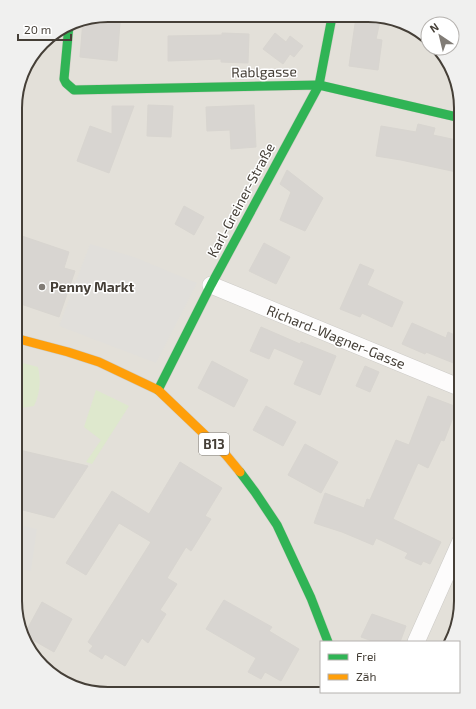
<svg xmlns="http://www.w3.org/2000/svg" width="476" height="709" font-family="'Exo 2',sans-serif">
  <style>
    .residential { fill: #e3e0d9 }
    .green { fill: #dee8cd }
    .parking { fill: #e1dfdb }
    .building { fill: #d8d5d1; stroke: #d8d5d0 }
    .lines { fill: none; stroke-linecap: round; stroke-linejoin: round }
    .street-casing { stroke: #cccac6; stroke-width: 18 }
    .fast-casing { stroke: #cecbc2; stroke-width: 10 }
    .slow-casing { stroke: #cecbc2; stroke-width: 10 }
    .street { stroke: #fdfcfc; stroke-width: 17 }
    .fast { stroke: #30b455; stroke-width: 9 }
    .slow { stroke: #ff9f0a; stroke-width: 9 }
    .poi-dot { fill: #817c76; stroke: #fff; stroke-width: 1.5 }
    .labels { text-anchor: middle; stroke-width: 3; stroke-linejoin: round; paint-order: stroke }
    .shield { fill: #fff; stroke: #7d7973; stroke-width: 1 }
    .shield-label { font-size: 13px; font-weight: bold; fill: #453f37 }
    .street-label { font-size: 14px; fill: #453f37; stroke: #fff }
    .poi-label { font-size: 14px; font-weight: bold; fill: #453f37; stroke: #fff; text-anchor: start }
    .rim { fill: none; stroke: #453f37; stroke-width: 2 }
  </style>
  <rect width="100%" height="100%" fill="#f0eeea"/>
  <path class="residential" d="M386,17L425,34L428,39V48H435L454,72L461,108V607L448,642H321V692H378L368,694L96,693L51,675L22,637L15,601L16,96L27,62L47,38L78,20Z"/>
  <g class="green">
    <path d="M15,361L38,367C41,381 40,393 34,406L15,409Z"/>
    <path d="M96,390L129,406L92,464L86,462L101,440L84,427Z"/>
  </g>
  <g class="parking">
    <path d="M90,244L134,257L197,283L156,363L59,326Z"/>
    <path d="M15,524L37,529L31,571L15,568Z"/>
  </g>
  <g class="building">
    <path d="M356,17H381L376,39L382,40L378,70L349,66Z"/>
    <path d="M83,20L120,23L117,61L80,57Z"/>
    <path d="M222,33L249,34L248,63L221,62V59L168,61V36L222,35Z"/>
    <path d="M275,33L286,42L290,36L303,46L294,57L290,54L283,64L263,49Z"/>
    <path d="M148,105L173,106L171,137L147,136Z"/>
    <path d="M254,105L256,147L231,149L230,130L207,131L206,107Z"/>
    <path d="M112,106H134L109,173L77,161L90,126L112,134Z"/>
    <path d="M418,124L435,128L433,135L461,141V173L401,160L376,156L381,126L416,132Z"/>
    <path d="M287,170L323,198L305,231L280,220L291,192L280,184Z"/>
    <path d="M184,206L204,217L194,235L175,224Z"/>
    <path d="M16,234L69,252L64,268L75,271L59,317L15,302Z"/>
    <path d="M264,243L290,257L276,284L249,271Z"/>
    <path d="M360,264L374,270L367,285L403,302L392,327L362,313L360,317L340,309Z"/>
    <path d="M412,323L446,338L448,332L461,338V366L426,352L425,354L402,344Z"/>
    <path d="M261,327L300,344L301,342L336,356L320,395L294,384L304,361L274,348L269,359L250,351Z"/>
    <path d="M212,361L248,380L234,407L198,388Z"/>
    <path d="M365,366L379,372L370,392L356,386Z"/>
    <path d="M428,396L457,407L444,441L441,440L428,468L418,463L393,519L441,542L430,564L423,561L421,565L405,558L408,553L376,538L373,545L342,532L314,523L325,493L364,508L367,499L370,500L396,440L409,445Z"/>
    <path d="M266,406L296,422L283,446L253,430Z"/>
    <path d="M305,444L338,462L321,493L288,475Z"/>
    <path d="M15,449L88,466L54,518L15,508Z"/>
    <path d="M180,462L222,488L205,516L211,519L191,551L186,547L167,578L177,584L160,610L166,614L148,643L142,638L125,666L105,654L102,659L89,651L93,646L88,642L151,542L119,523L86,575L66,563L112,491L149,514Z"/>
    <path d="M224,600L272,627L269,631L299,649L281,681L265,672L261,679L248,672L256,658L206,629Z"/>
    <path d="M42,602L72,619L54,652L24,635Z"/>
    <path d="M372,614L406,626L400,642H375L361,637Z"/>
  </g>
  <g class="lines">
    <defs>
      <g id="street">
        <path d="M211,285L461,388"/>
        <path d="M416,642L461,541"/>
      </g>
      <g id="fast">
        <path d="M69,25L64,79L66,83L74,90L319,85L461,118"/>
        <path d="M158,390L211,285L319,85L332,17"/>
        <path d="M240,472L255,492L277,525L311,598L328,642"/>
      </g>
      <g id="slow">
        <path d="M15,338L68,352L99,362L158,390L226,455L240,472"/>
        <path d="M346,692L347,694"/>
      </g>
    </defs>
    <use href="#street" class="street-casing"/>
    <use href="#fast" class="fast-casing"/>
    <use href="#slow" class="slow-casing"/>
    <use href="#street" class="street"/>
    <use href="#fast" class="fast"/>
    <use href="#slow" class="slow"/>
  </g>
  <circle class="poi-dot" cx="42" cy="287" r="4"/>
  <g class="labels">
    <rect class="shield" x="199" y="433" width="30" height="22" rx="3"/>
    <g class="shield-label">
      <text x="214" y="449">B13</text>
    </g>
    <g class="street-label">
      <text transform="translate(264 72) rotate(-1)" y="5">Rablgasse</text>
      <text transform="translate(241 200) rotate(-62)" y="5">Karl-Greiner-Straße</text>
      <text transform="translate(336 337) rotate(22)" y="5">Richard-Wagner-Gasse</text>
    </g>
    <g class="poi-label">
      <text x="50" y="292">Penny Markt</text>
    </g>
  </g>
  <path d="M0 0H476V709H0ZM108 22H368A86 86 0 0 1 454 108V601A86 86 0 0 1 368 687H108A86 86 0 0 1 22 601V108A86 86 0 0 1 108 22Z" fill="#f0f0ef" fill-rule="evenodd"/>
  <path class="rim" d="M108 22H368A86 86 0 0 1 454 108V601A86 86 0 0 1 368 687H108A86 86 0 0 1 22 601V108A86 86 0 0 1 108 22Z"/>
  <rect x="320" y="641" width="140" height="52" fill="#ffffff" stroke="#b5b2af"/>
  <rect x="328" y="654" width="20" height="6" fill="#30b455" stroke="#b5b2af"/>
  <text x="356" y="661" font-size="12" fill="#453f37">Frei</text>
  <rect x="328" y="674" width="20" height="6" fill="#ff9f0a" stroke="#b5b2af"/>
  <text x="356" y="681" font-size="12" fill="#453f37">Zäh</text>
  <g transform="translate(440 36) rotate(325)"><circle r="19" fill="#ffffff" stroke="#b5b2af"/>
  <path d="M0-3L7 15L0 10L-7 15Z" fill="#817c76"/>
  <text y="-6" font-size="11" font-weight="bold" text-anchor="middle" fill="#453f37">N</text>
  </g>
  <path d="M18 34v6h53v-6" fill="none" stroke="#453f37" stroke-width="2"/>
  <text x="24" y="34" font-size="12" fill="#453f37" stroke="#ffffff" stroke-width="3" paint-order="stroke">20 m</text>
</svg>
